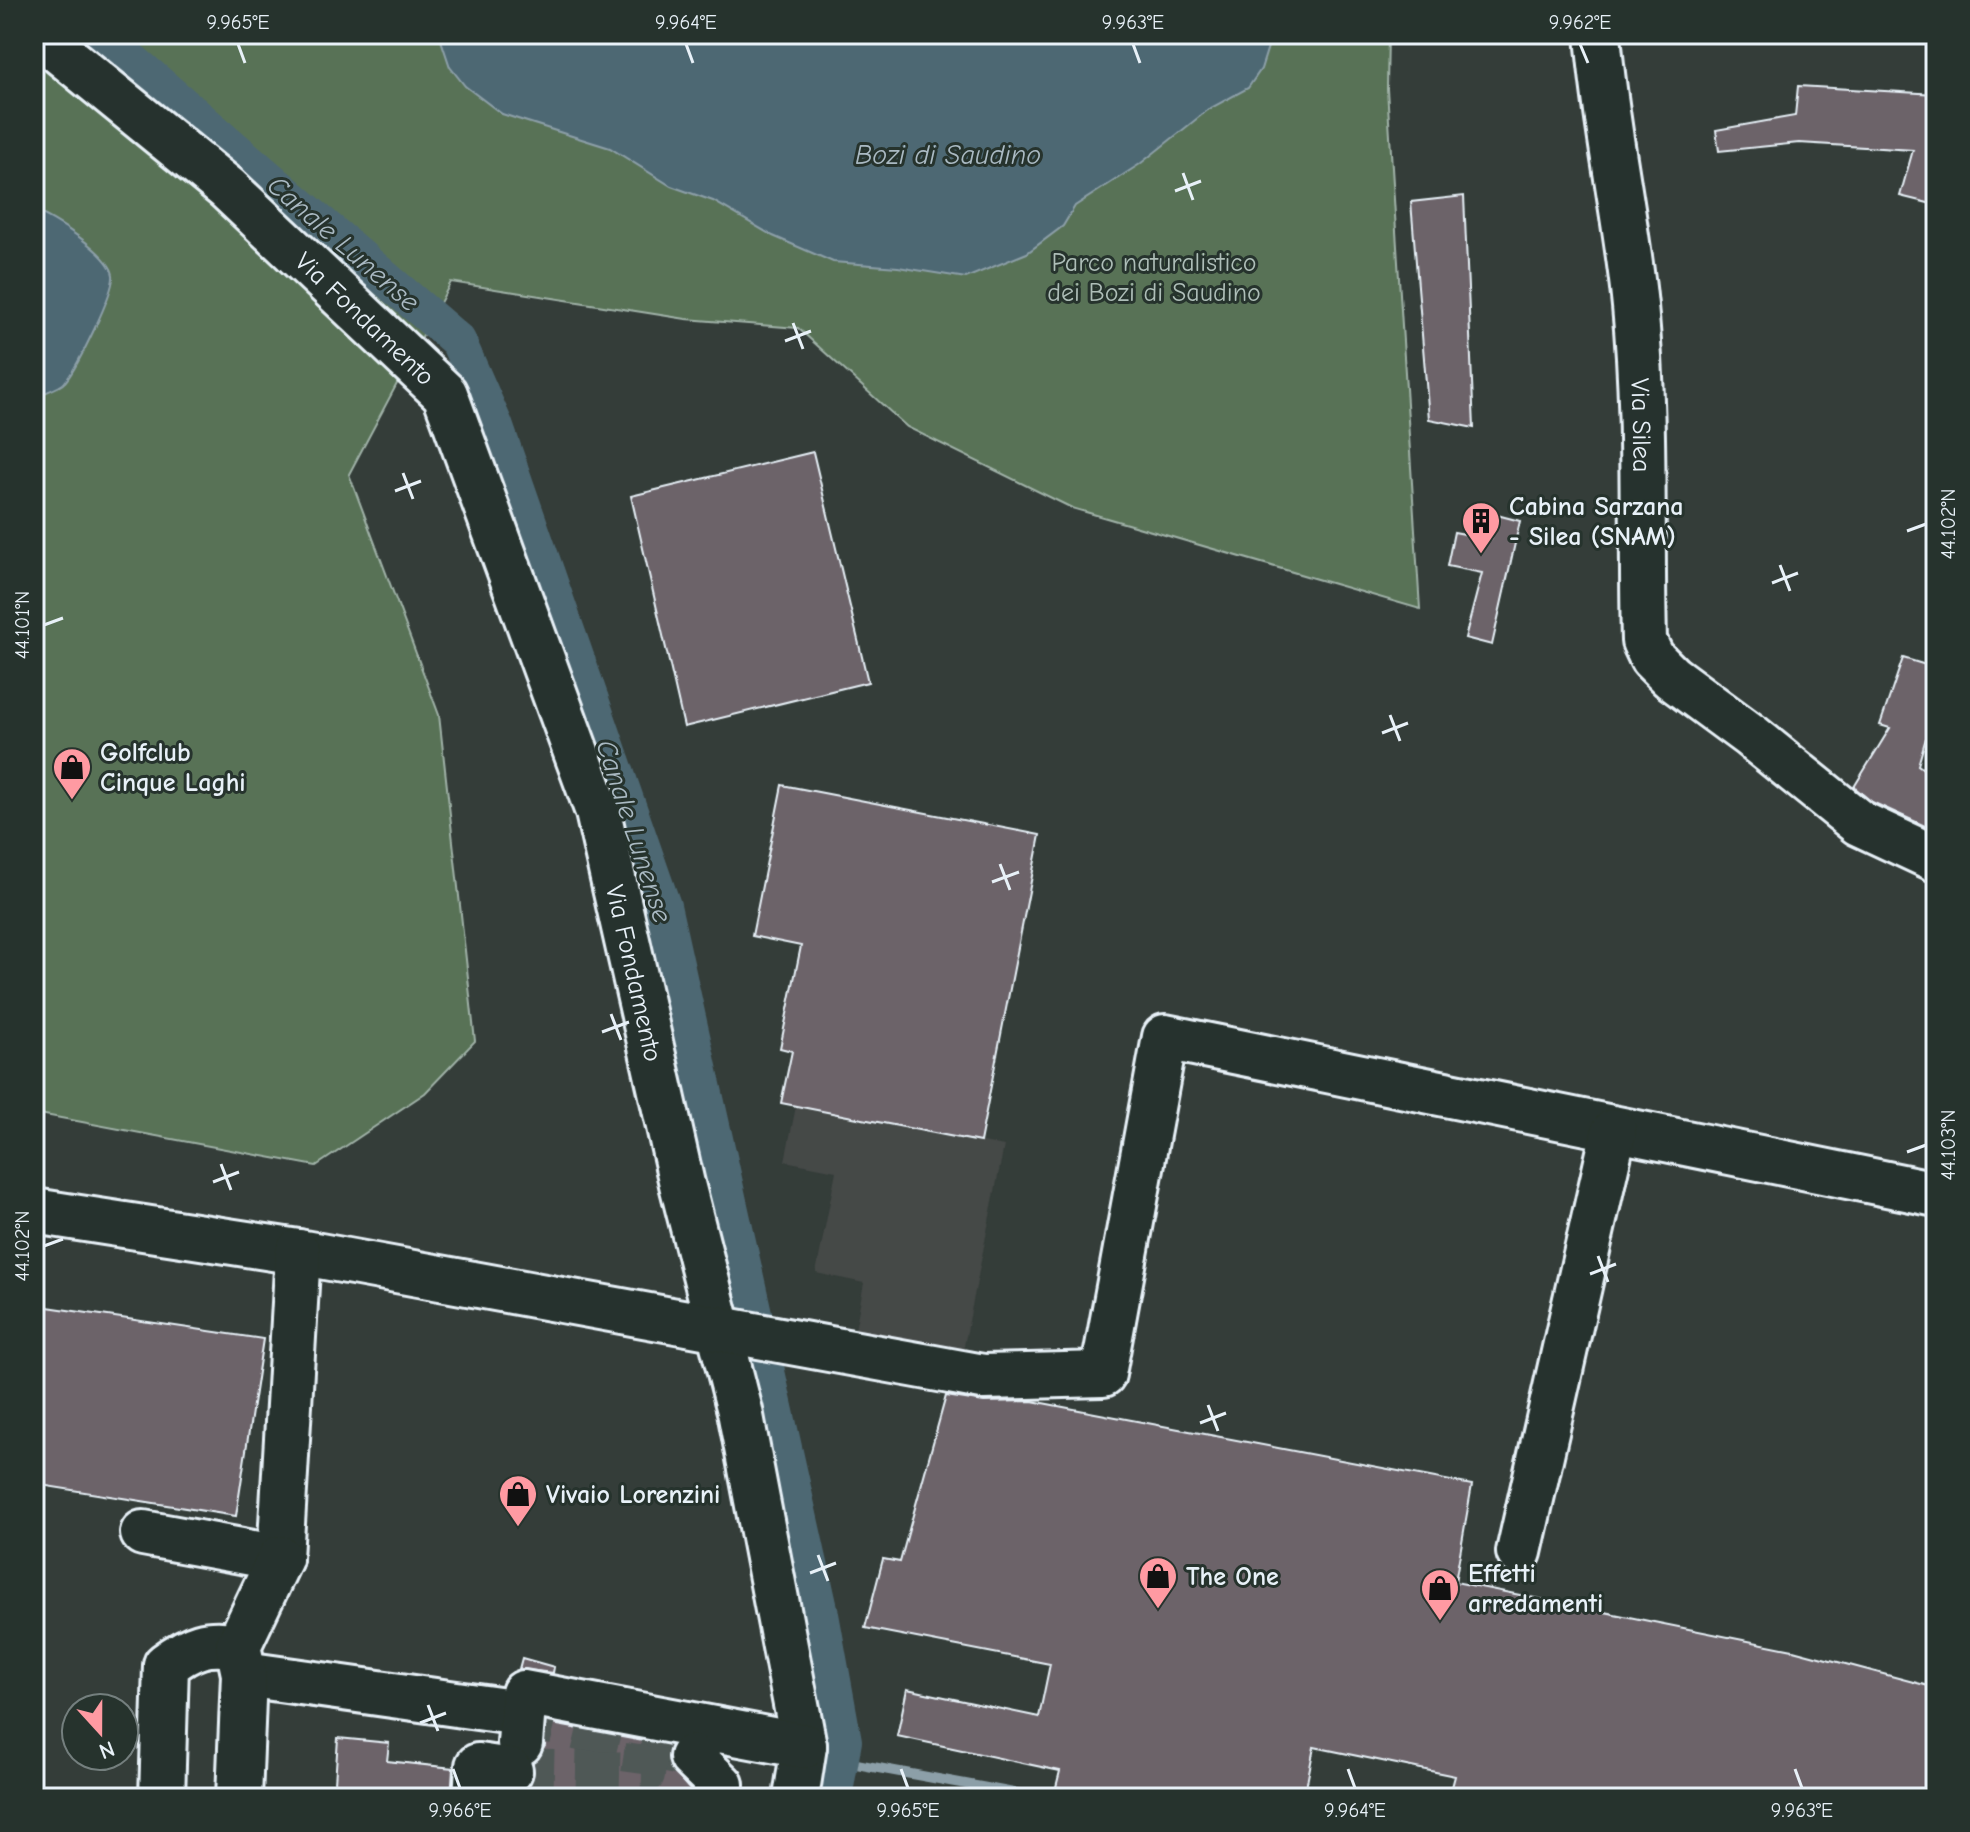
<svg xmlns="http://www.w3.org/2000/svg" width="1970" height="1832" font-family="'Comic Neue',sans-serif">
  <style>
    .built { fill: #454847 }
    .green { fill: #587257; stroke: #a0b2a8; stroke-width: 2 }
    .water { fill: #4e6873; stroke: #8c9fa8; stroke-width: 2 }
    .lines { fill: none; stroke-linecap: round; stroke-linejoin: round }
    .stream { stroke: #8c9fa8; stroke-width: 10 }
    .canal { stroke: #4e6873; stroke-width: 36 }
    .building { fill: #6c6369; stroke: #e8f1f8; stroke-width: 2 }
    .minor-tunnel { stroke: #4f5856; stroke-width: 44; stroke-dasharray: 44 22; stroke-linecap: butt }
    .minor-casing { stroke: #e8f1f8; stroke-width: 50 }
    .minor { stroke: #26332d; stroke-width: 44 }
    .ticks { fill: none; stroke: #e8f1f8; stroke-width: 3 }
    .labels { text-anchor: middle; stroke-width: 6; stroke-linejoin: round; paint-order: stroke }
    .park-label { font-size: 26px; fill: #aebeb8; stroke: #26332d }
    .street-label { font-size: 26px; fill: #e8f1f8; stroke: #26332d }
    .poi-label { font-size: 26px; font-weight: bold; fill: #e8f1f8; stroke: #26332d; text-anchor: start }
    .water-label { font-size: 28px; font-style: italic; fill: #aabac3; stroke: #26332d }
    .neatline { fill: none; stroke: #e8f1f8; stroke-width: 3 }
    .ticks-label { font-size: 20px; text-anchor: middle; fill: #e8f1f8 }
  </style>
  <rect width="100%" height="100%" fill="#343d39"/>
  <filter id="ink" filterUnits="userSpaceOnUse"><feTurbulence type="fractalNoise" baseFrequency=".0125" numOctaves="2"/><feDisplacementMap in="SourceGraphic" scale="16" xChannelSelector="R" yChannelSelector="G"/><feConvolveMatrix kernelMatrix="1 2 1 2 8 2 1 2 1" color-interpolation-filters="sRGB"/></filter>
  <g filter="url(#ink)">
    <path class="built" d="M796,1106L1004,1146L962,1356L854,1335L864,1283L816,1273L836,1171L785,1161Z"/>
    <path class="green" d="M34,34H1388L1387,89L1420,609L1072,508L907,427L798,328L686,319L451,282L349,474L439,715L475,1041L425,1093L316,1166L34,1113Z"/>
    <g class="water">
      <path d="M439,34H1272L1261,69L1248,88L1209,109L1140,164L1075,206L1063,226L1027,253L966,278L898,267L833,262L773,236L713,201L671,186L610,148L502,114L465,86L450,67Z"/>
      <path d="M34,211C53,217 110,254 113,275C115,291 77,368 65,382C61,387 51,390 44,393L34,387Z"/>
    </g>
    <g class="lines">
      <path class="stream" d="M840,1761L1042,1798"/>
      <path class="canal" d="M101,34L458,341L495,425L663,906L820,1609L844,1741L834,1798"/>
    </g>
    <g class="building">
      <path d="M1798,86L1936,94V205L1900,196L1913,150L1799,143L1719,151L1716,130L1795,116Z"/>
      <path d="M1464,196L1474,428L1429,419L1411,202Z"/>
      <path d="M813,452L868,682L684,727L631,496Z"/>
      <path d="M1497,515L1520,521L1492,645L1465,638L1482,573L1447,566L1454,532L1491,539Z"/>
      <path d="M1903,658L1936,668V704L1918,765L1936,778V831L1872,802L1854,787L1890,728L1880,725Z"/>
      <path d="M782,785L1040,835L980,1142L781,1103L792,1051L780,1048L801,946L752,936Z"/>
      <path d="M34,1305L263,1339L236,1516L34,1484Z"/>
      <path d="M946,1396L984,1402L1032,1401L1472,1485L1455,1582L1793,1650L1936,1688V1798H1449L1455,1776L1314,1747L1304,1798H1108L1056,1787L1060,1771L897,1736L907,1689L1039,1717L1050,1664L865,1628L883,1559L900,1562Z"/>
      <path d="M522,1658L554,1667L553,1673L519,1669Z"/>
      <path d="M547,1723L670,1746L668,1765L691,1791V1798H501V1795L520,1794L530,1786L534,1776V1763L545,1746Z"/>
      <path d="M338,1738L389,1743L387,1761L453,1768L451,1798H334Z"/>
    </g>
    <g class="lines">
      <g class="minor-tunnel">
        <path d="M513,1712L692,1757"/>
        <path d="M510,1771L643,1774L647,1746"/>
      </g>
      <defs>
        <g id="minor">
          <path id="s1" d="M38,34L227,188L445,394L598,812L682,1184L740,1411L804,1746L796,1798"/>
          <path id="s2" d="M1598,34C1605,125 1626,215 1635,306C1646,417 1641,529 1644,641L1652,658L1671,677L1751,736L1859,823L1936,859"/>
          <path d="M34,1211L298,1252L983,1377L1103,1374L1165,1037L1936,1194"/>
          <path d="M143,1533L280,1558L298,1252"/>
          <path d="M1519,1552L1614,1131"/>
          <path d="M244,1674L513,1712"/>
          <path d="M520,1743L524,1693L804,1746"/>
          <path d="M692,1757L721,1785L719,1798"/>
          <path d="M162,1798L166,1665C191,1646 207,1640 238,1646"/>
          <path d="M239,1798L244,1674L238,1646L280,1558"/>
          <path d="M476,1798L478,1766L510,1771"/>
        </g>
      </defs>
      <use href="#minor" class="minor-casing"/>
      <use href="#minor" class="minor"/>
    </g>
  </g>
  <path class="ticks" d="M238,44L245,63M686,44L693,63M1133,44L1140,63M1580,44L1588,63M1183,173L1193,200M1175,191L1201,181M793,323L803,349M785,341L811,331M403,473L413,499M395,491L421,481M1907,531L1926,524M1780,565L1790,591M1772,583L1798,573M44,625L63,618M1390,715L1400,741M1382,733L1408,723M1000,864L1010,890M992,882L1019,872M611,1014L621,1040M602,1032L629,1022M1907,1152L1926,1145M221,1164L231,1190M213,1182L239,1172M44,1246L63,1239M1598,1256L1608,1282M1590,1274L1616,1264M1208,1405L1218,1431M1200,1423L1226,1413M818,1555L828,1581M810,1573L836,1563M428,1705L438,1731M420,1723L446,1713M453,1769L460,1788M901,1769L908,1788M1348,1769L1355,1788M1795,1769L1802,1788"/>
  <defs>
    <symbol id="building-pin" viewBox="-11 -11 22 30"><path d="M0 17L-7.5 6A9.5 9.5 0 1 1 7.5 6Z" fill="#ff9aa2" stroke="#26332d"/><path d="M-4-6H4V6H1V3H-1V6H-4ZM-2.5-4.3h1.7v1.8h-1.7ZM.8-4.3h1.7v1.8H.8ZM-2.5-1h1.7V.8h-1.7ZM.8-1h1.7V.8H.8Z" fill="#111"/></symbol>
    <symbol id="shop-pin" viewBox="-11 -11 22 30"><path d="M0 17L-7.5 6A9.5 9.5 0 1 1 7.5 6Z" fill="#ff9aa2" stroke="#26332d"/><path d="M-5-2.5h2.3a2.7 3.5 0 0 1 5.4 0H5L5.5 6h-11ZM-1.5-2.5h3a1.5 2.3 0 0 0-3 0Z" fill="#111"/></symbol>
  </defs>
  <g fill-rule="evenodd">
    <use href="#building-pin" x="1459" y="499" width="44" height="60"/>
    <use href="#shop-pin" x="50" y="745" width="44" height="60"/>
    <use href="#shop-pin" x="496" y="1472" width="44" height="60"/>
    <use href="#shop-pin" x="1136" y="1554" width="44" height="60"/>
    <use href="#shop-pin" x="1418" y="1566" width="44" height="60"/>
  </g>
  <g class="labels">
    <g class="park-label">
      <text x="1154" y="271">Parco naturalistico<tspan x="1154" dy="30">dei Bozi di Saudino</tspan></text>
    </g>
    <g class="street-label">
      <text dy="9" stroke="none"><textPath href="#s1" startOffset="434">Via Fondamento</textPath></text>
      <text dy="9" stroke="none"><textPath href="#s2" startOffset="394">Via Silea</textPath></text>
      <text dy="9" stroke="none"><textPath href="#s1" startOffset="1154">Via Fondamento</textPath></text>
    </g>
    <g class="poi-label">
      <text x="1509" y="515">Cabina Sarzana<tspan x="1509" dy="30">- Silea (SNAM)</tspan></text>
      <text x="100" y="761">Golfclub<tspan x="100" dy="30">Cinque Laghi</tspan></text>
      <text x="546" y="1503">Vivaio Lorenzini</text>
      <text x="1468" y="1582">Effetti<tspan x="1468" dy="30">arredamenti</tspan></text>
      <text x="1186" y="1585">The One</text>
    </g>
    <g class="water-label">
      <text x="948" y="164">Bozi di Saudino</text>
      <text transform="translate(344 243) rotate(41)" y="10">Canale Lunense</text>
      <text transform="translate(635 831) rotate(72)" y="10">Canale Lunense</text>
    </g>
  </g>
  <rect width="1970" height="1832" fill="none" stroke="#26332d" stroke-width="88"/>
  <g transform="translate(100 1732) rotate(159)"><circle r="38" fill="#26332d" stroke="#747f7e" stroke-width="2"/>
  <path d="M0-6L14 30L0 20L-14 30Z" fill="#ff9aa2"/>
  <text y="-12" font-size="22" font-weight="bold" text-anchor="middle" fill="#e8f1f8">N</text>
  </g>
  <rect x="44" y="44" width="1882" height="1744" class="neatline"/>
  <g class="ticks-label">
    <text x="238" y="29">9.965°E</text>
    <text x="686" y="29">9.964°E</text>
    <text x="1133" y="29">9.963°E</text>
    <text x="1580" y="29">9.962°E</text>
    <text transform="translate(1948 524) rotate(-90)" y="7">44.102°N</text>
    <text transform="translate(22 625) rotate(-90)" y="7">44.101°N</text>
    <text transform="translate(1948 1145) rotate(-90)" y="7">44.103°N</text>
    <text transform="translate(22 1246) rotate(-90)" y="7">44.102°N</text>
    <text x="460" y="1817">9.966°E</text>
    <text x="908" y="1817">9.965°E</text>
    <text x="1355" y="1817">9.964°E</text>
    <text x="1802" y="1817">9.963°E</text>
  </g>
</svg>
